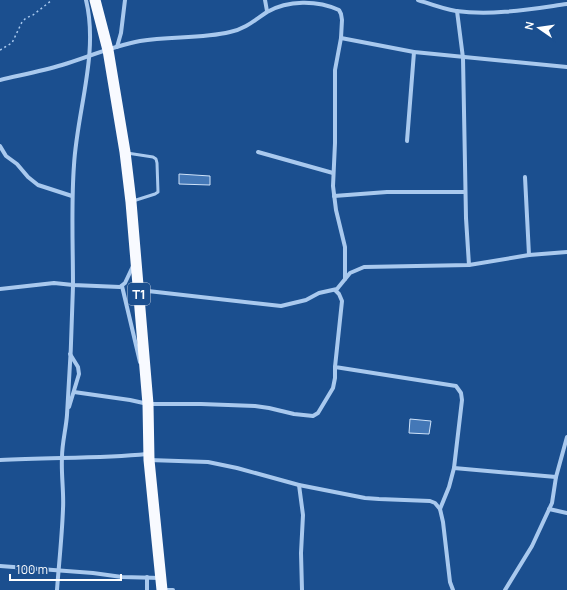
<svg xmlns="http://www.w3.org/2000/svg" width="567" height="590" font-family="Manrope,sans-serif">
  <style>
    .building { fill: #4478b7; stroke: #cfe3fa }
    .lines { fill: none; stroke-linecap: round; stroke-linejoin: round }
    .path { stroke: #a9c9ee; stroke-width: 1.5; stroke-dasharray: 2 3; stroke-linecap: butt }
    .service { stroke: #a9c9ee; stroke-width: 3 }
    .minor { stroke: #a9c9ee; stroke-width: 4 }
    .trunk { stroke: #f8faff; stroke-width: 11 }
    .labels { text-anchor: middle; stroke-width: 3; stroke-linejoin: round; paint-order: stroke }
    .shield { fill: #1b4f8f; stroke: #bbcadd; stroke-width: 1 }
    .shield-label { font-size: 13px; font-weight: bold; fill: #fff }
  </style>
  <rect width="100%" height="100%" fill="#1b4f8f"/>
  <g class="building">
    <path d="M179,174L210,176V185L179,184Z"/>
    <path d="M410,419L431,421L429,434L409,433Z"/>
  </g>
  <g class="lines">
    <path class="path" d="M0,50L12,43L22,22L26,18L33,15L52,0"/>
    <path class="service" d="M127,153L153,157L156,159L157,163L158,192L155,194L133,201"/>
    <g class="minor">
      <path d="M265,0L267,11"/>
      <path d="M418,0C430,4 443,9 456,11C493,16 531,9 567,4"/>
      <path d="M457,11L463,58L466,218L469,265"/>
      <path d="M341,38L414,52L567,67"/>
      <path d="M117,47L121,33L125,0"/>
      <path d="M0,80C21,75 42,71 62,65C88,57 113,46 140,41C170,36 201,39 230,32C245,29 255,20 267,12C288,0 317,0 339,10L341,14L342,20L341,38L335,70V143L333,186L336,210L345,247V279"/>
      <path d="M407,141L414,52"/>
      <path d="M0,146L6,156L17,164L28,177L38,185L72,196"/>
      <path d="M258,152L333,173"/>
      <path d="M525,177L529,255"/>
      <path d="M334,196L387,192H465"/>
      <path d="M122,286L140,362"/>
      <path d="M0,289L54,283L73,285L120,287L125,283L133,266"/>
      <path d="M139,290L281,306L306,300L319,293L337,289L350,273L364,267L469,265L529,255L567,252"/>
      <path d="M335,290L339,294L342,301L335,367L456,386L461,393L462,400L454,468L449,487L440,509"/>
      <path d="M74,392L130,400L148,404H201L255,406L269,408L294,414L313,416L318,413L333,388L335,378V367"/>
      <path d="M69,407L79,374L78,367L70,354"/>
      <path d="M0,460C49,457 98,459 147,454"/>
      <path d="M149,460L208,462L237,468L299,485L365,498L379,499L430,501L435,503L440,509L443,522L450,582L453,590"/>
      <path d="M454,468L556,477"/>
      <path d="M299,485L303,515L301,553L302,590"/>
      <path d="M549,509L567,513"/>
      <path d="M0,566L93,573L122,577L161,578"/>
      <path d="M147,577V590"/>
      <path d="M57,590C59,563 62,536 63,509C64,492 61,474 62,457C62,443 66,429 67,415C70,372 72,329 73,286C73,245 71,205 74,165C77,111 99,53 86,0"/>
      <path d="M163,590H173"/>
      <path d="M505,590L532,546L552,503L556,477L567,437"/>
    </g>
    <path class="trunk" d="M95,0L108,50L125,152L131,202L148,404L149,460L162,590"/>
  </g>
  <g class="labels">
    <rect class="shield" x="128" y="283" width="22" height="22" rx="3"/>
    <g class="shield-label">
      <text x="139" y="299">T1</text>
    </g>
  </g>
  <g transform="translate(539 28) rotate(283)" stroke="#1b4f8f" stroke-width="3" paint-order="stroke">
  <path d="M0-3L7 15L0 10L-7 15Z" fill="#ffffff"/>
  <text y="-6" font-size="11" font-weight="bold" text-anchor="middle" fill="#ffffff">N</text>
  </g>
  <path d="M10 574v6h111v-6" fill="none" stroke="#ffffff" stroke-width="2"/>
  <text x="16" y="574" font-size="12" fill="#ffffff" stroke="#1b4f8f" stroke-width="3" paint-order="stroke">100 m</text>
</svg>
